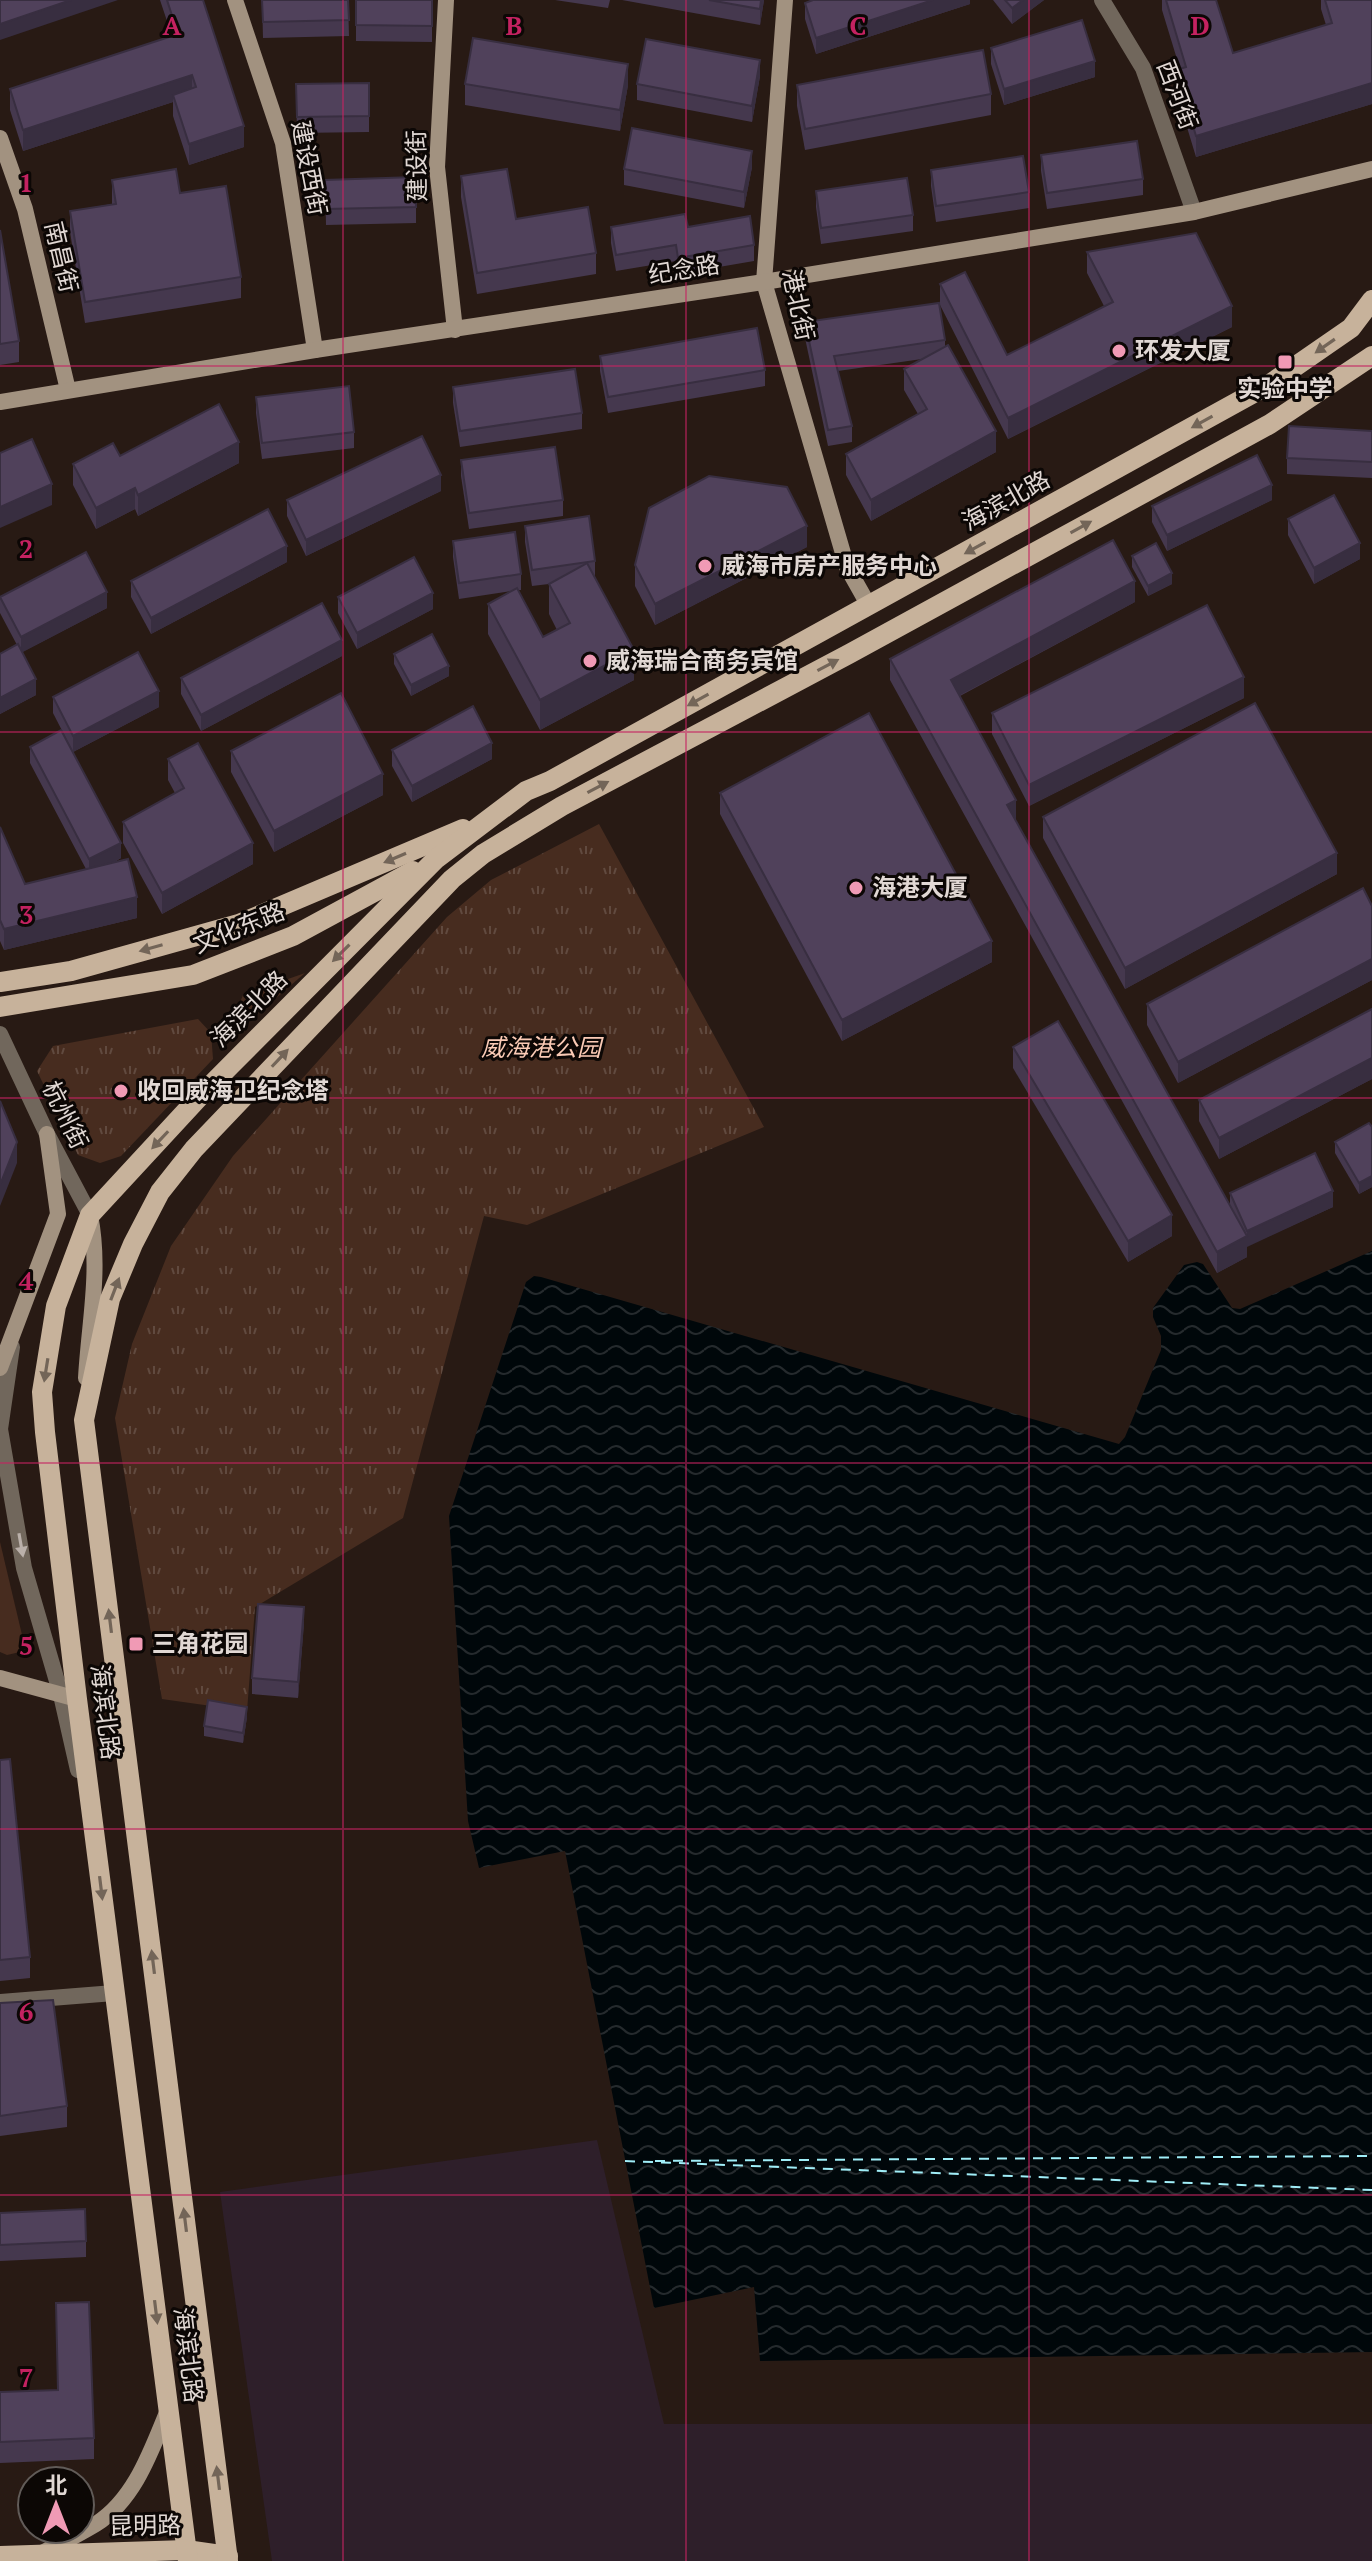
<svg xmlns="http://www.w3.org/2000/svg" width="1372" height="2561" font-family="'PT Serif','Noto Sans SC',serif">
  <style>
    .commercial { fill: #2e1f2a }
    .green { fill: #472c1f }
    .park { fill: url(#park-tufts) }
    .water { fill: url(#water-waves) }
    .lines { fill: none; stroke-linecap: round; stroke-linejoin: round }
    .ferry { stroke: #a0eef8; stroke-width: 2; stroke-dasharray: 10 8; stroke-linecap: butt }
    .street { stroke: #71675c; stroke-width: 16 }
    .secondary { stroke: #a29280; stroke-width: 16 }
    .primary { stroke: #c7b29b; stroke-width: 20 }
    .wall { fill: #45384e }
    .shaded-wall { fill: #382e40 }
    .building { fill: #50415b; stroke: #382e40; stroke-width: 2 }
    .oneway { fill: #736558 }
    .oneway2 { fill: #bab0aa }
    .grid { fill: none; stroke: #c42261; stroke-width: 2; stroke-opacity: 0.55 }
    .poi-dot { fill: #f09ab5; stroke: #0c0705; stroke-width: 3 }
    .labels { text-anchor: middle; stroke-width: 6; stroke-linejoin: round; paint-order: stroke }
    .street-label { font-size: 24px; fill: #e1d8d4; stroke: #0c0705 }
    .poi-label { font-size: 24px; font-weight: bold; fill: #e1d8d4; stroke: #0c0705; text-anchor: start }
    .park-label { font-size: 24px; font-style: italic; fill: #facab5; stroke: #0c0705 }
    .grid-label { font-size: 26px; text-anchor: middle; font-weight: bold; fill: #c42261; stroke: #0c0705; stroke-width: 6; stroke-linejoin: round; paint-order: stroke }
  </style>
  <defs>
    <pattern id="park-tufts" width="24" height="20" patternUnits="userSpaceOnUse" patternTransform="scale(2)"><rect width="24" height="20" fill="#472c1f"/><path d="M3 7l-1-3M5 7V3M7 7l1-3M15 17l-1-3M17 17v-4M19 17l1-3" fill="none" stroke="#614a3f"/></pattern>
    <pattern id="water-waves" width="16" height="10" patternUnits="userSpaceOnUse" patternTransform="scale(2)"><rect width="16" height="10" fill="#00070a"/><path d="M0 5q4-4 8 0t8 0" fill="none" stroke="#252a2d"/></pattern>
  </defs>
  <rect width="100%" height="100%" fill="#281a14"/>
  <path class="commercial" d="M597,2140L664,2424H1372V2561H272L220,2192Z"/>
  <g class="green">
    <path d="M305,973L252,1019L244,1015L239,1005L243,995Z"/>
    <path d="M0,1542L23,1639L20,1652L7,1655L0,1652Z"/>
  </g>
  <g class="park">
    <path d="M599,824L764,1127L527,1225L484,1216L403,1518L255,1607L247,1711L162,1699L115,1418L132,1344L171,1246L233,1156L447,917L491,880Z"/>
    <path d="M198,1019L211,1033L213,1059L121,1156L100,1163L78,1155L37,1071L53,1046Z"/>
  </g>
  <path class="water" d="M1372,1251V2352L760,2361L754,2287L654,2308L565,1851L479,1868L468,1821L449,1516L526,1282L534,1276L541,1277L1119,1444L1125,1437L1161,1350V1336L1153,1317V1308L1184,1265L1197,1262L1203,1264L1232,1308L1240,1309Z"/>
  <g class="lines">
    <g class="ferry">
      <path d="M625,2161L1372,2190"/>
      <path d="M655,2161L1372,2156"/>
    </g>
    <g class="street">
      <path d="M1102,0L1143,68L1194,212"/>
      <path d="M0,1034L47,1134L90,1215"/>
      <path d="M12,1347L0,1429L24,1568L61,1695L78,1770"/>
      <path d="M0,2002L114,1993"/>
    </g>
    <g class="secondary">
      <path d="M235,0L283,143L315,350"/>
      <path d="M446,0L437,167L455,330"/>
      <path d="M785,0L764,282L847,567L869,606"/>
      <path d="M0,138L25,209L68,390"/>
      <path d="M0,402L315,350L764,282L1194,212L1372,169"/>
      <path d="M0,1368L58,1214L47,1134"/>
      <path d="M86,1378C89,1323 101,1270 90,1215"/>
      <path d="M0,1678L77,1699"/>
      <path d="M40,2554C59,2544 78,2535 96,2524C135,2499 151,2451 168,2410"/>
    </g>
    <g class="primary">
      <path d="M0,982L71,971L239,924L463,829"/>
      <path d="M0,1007L193,975L293,936L413,871"/>
      <path d="M0,2556L186,2550L228,2556"/>
      <path d="M188,2561L77,1699L45,1432L42,1392L56,1306L90,1215L201,1095L436,859L526,791L550,781L1270,384L1351,328L1372,300"/>
      <path d="M228,2561L84,1420L110,1299L133,1244L160,1192L194,1149L452,879L483,854L562,806L849,654L1270,424L1372,356"/>
    </g>
  </g>
  <g class="wall">
    <path d="M160,0H203L244,147L189,165L173,116V102L23,151L10,110V89L172,36Z"/>
    <path d="M262,0H348L349,36L263,38Z"/>
    <path d="M356,0H432V42L356,41Z"/>
    <path d="M555,0H610L608,8Z"/>
    <path d="M622,0H764L760,25Z"/>
    <path d="M970,0V4L816,54L805,19V3Z"/>
    <path d="M993,0H1044L1012,24Z"/>
    <path d="M1162,0H1216L1233,53L1326,25L1321,9V0H1372V104L1196,157L1176,91V70L1180,69L1162,10Z"/>
    <path d="M991,48L1095,77L1004,105L991,64Z"/>
    <path d="M760,76L752,122L637,100V84Z"/>
    <path d="M369,83V132L297,133L296,84Z"/>
    <path d="M465,84L628,85L620,131L465,105Z"/>
    <path d="M797,85L991,94V115L805,150L797,106Z"/>
    <path d="M1041,155L1143,179V195L1047,209L1041,171Z"/>
    <path d="M752,167L744,208L624,185V169Z"/>
    <path d="M931,170L1029,192V208L936,222L931,186Z"/>
    <path d="M461,176L516,219L596,253V274L477,294L461,197Z"/>
    <path d="M112,180L180,193L241,277V298L85,323L70,232V211L112,204Z"/>
    <path d="M325,180L416,207V223L326,225Z"/>
    <path d="M816,191L913,215V231L821,244L816,207Z"/>
    <path d="M611,227H688L754,245V261L678,274L676,261L616,271L611,243Z"/>
    <path d="M0,230L19,341V362L0,365Z"/>
    <path d="M1087,252L1232,327L1008,439L940,305V284L1007,355L1104,306L1087,273Z"/>
    <path d="M805,322L945,340V346L996,452L871,521L846,475V454L918,414L904,390V369L922,359L838,371L852,426V442L828,446L805,338Z"/>
    <path d="M600,356L765,370V386L608,413L600,371Z"/>
    <path d="M453,387L582,413V429L460,447L453,403Z"/>
    <path d="M256,397L354,432V448L262,459L256,413Z"/>
    <path d="M1372,431V478L1287,474V458Z"/>
    <path d="M461,460L563,500V516L469,529L461,476Z"/>
    <path d="M239,463L138,516L135,509L96,529L73,485V464Z"/>
    <path d="M441,491L306,556L287,516V500Z"/>
    <path d="M1272,500L1167,551L1152,522V506Z"/>
    <path d="M1288,519L1360,559L1314,584L1288,535Z"/>
    <path d="M525,526L595,561V577L634,680L540,730L488,634V604L511,591L459,599L453,557V541L521,574V590H518L543,637L557,630L549,614V584L532,586L525,542Z"/>
    <path d="M807,547L655,625L635,586V565Z"/>
    <path d="M1132,556L1172,584L1148,596L1132,567Z"/>
    <path d="M287,562L151,634L131,597V581Z"/>
    <path d="M0,597L107,608L22,652L36,695L0,714V654L17,645L0,613Z"/>
    <path d="M338,597L433,609L357,649L338,613Z"/>
    <path d="M1135,602L960,696L1016,821L1230,1205V1193L1333,1207L1247,1246V1257L1217,1273L890,680V659Z"/>
    <path d="M394,654L449,676L411,696L394,664Z"/>
    <path d="M342,656L201,731L181,694V678Z"/>
    <path d="M53,697L159,707L73,752L53,713Z"/>
    <path d="M1244,698L1029,806L992,734V713Z"/>
    <path d="M30,747L121,858L113,863L137,918L4,950L0,941V827L25,884L86,869L30,763Z"/>
    <path d="M392,750L492,759L412,802L392,766Z"/>
    <path d="M231,751L383,795L274,852L231,772Z"/>
    <path d="M168,759L253,864L162,914L123,843V822L175,793L168,780Z"/>
    <path d="M720,793L992,962L842,1041L720,814Z"/>
    <path d="M1043,817L1337,874L1125,989L1043,838Z"/>
    <path d="M1372,906V980L1178,1083L1147,1025V1004Z"/>
    <path d="M1372,1009V1079L1219,1159L1199,1121V1100Z"/>
    <path d="M1013,1047L1172,1236L1128,1262L1013,1068Z"/>
    <path d="M1372,1127V1187L1359,1194L1335,1153V1142Z"/>
    <path d="M304,1623L298,1698L252,1694V1678Z"/>
    <path d="M247,1717L243,1743L204,1736V1726Z"/>
    <path d="M0,1760L30,1957V1978L0,1981Z"/>
    <path d="M0,2003L67,2106V2127L0,2136Z"/>
    <path d="M0,2213L86,2241V2257L0,2261Z"/>
    <path d="M56,2303L94,2438V2459L0,2463V2392L58,2390Z"/>
  </g>
  <g class="shaded-wall">
    <path d="M71,0H118L0,40V24Z"/>
    <path d="M761,0H764L760,25V9Z"/>
    <path d="M933,0H970V4L816,54V38Z"/>
    <path d="M1023,0H1044L1012,24V8Z"/>
    <path d="M760,60V76L752,122V106Z"/>
    <path d="M1095,61V77L1004,105V89Z"/>
    <path d="M628,64V85L620,131V110Z"/>
    <path d="M192,75V96L173,95V102L23,151V130Z"/>
    <path d="M1372,83V104L1196,157V136Z"/>
    <path d="M244,126V147L189,165V144Z"/>
    <path d="M752,151V167L744,208V192Z"/>
    <path d="M1232,306V327L1008,439V418Z"/>
    <path d="M996,431V452L871,521V500Z"/>
    <path d="M239,442V463L138,516V495Z"/>
    <path d="M441,475V491L306,556V540Z"/>
    <path d="M52,484V505L0,528V507Z"/>
    <path d="M1272,485V500L1167,551V535Z"/>
    <path d="M135,488V509L96,529V508Z"/>
    <path d="M807,526V547L655,625V604Z"/>
    <path d="M1360,543V559L1314,584V568Z"/>
    <path d="M287,546V562L151,634V618Z"/>
    <path d="M1172,573V584L1148,596V586Z"/>
    <path d="M1135,581V602L951,700V680Z"/>
    <path d="M107,592V608L21,653V637Z"/>
    <path d="M433,593V609L357,649V633Z"/>
    <path d="M342,640V656L201,731V715Z"/>
    <path d="M634,650V680L540,730V700Z"/>
    <path d="M449,666V676L411,696V685Z"/>
    <path d="M1244,677V698L1029,806V785Z"/>
    <path d="M36,679V695L0,714V698Z"/>
    <path d="M159,691V707L73,752V736Z"/>
    <path d="M492,743V759L412,802V786Z"/>
    <path d="M383,774V795L274,852V831Z"/>
    <path d="M1016,800V821L1007,805Z"/>
    <path d="M121,843V858L89,875V859Z"/>
    <path d="M253,843V864L162,914V893Z"/>
    <path d="M1337,853V874L1125,989V968Z"/>
    <path d="M137,897V918L4,950V929Z"/>
    <path d="M992,941V962L842,1041V1020Z"/>
    <path d="M1372,959V980L1178,1083V1062Z"/>
    <path d="M1372,1058V1079L1219,1159V1138Z"/>
    <path d="M17,1142V1163L0,1206V1185Z"/>
    <path d="M1372,1176V1187L1359,1194V1183Z"/>
    <path d="M1333,1191V1207L1247,1247V1231Z"/>
    <path d="M1172,1215V1236L1128,1262V1241Z"/>
    <path d="M1247,1236V1257L1217,1273V1252Z"/>
    <path d="M304,1607V1623L298,1698V1682Z"/>
    <path d="M247,1707V1717L243,1743V1733Z"/>
  </g>
  <g class="building">
    <path d="M0,0H71L0,24Z"/>
    <path d="M167,0H203L244,126L189,144L173,95L196,87L192,75L23,130L10,89L178,34Z"/>
    <path d="M262,0H348L349,20L263,22Z"/>
    <path d="M356,0H432V26L356,25Z"/>
    <path d="M709,0H761L760,9Z"/>
    <path d="M813,0H933L816,38L805,3Z"/>
    <path d="M1005,0H1023L1012,8Z"/>
    <path d="M1166,0H1216L1233,53L1332,23L1325,0H1372V83L1196,136L1176,70L1186,67Z"/>
    <path d="M1082,20L1095,61L1004,89L991,48Z"/>
    <path d="M473,38L628,64L620,110L465,84Z"/>
    <path d="M646,39L760,60L752,106L637,84Z"/>
    <path d="M983,50L991,94L805,129L797,85Z"/>
    <path d="M369,83V116L297,117L296,84Z"/>
    <path d="M632,128L752,151L744,192L624,169Z"/>
    <path d="M1137,141L1143,179L1047,193L1041,155Z"/>
    <path d="M1023,156L1029,192L936,206L931,170Z"/>
    <path d="M176,169L180,193L226,186L241,277L85,302L70,211L116,204L112,180Z"/>
    <path d="M507,169L516,219L588,207L596,253L477,273L461,176Z"/>
    <path d="M415,177L416,207L326,209L325,180Z"/>
    <path d="M907,178L913,215L821,228L816,191Z"/>
    <path d="M685,214L688,227L750,216L754,245L678,258L676,245L616,255L611,227Z"/>
    <path d="M0,230L19,341L0,344Z"/>
    <path d="M1196,233L1232,306L1008,418L940,284L965,272L1007,355L1113,302L1087,252Z"/>
    <path d="M939,303L945,340L834,356L852,426L828,430L805,322Z"/>
    <path d="M757,328L765,370L608,397L600,356Z"/>
    <path d="M948,345L996,431L871,500L846,454L927,409L904,369Z"/>
    <path d="M575,369L582,413L460,431L453,387Z"/>
    <path d="M349,386L354,432L262,443L256,397Z"/>
    <path d="M219,404L239,442L138,495L135,488L96,508L73,464L113,443L120,456Z"/>
    <path d="M1289,426L1372,431V462L1287,458Z"/>
    <path d="M422,436L441,475L306,540L287,500Z"/>
    <path d="M32,439L52,484L0,507V453Z"/>
    <path d="M555,447L563,500L469,513L461,460Z"/>
    <path d="M1257,455L1272,485L1167,535L1152,506Z"/>
    <path d="M709,476L787,487L807,526L655,604L635,565L649,508Z"/>
    <path d="M1334,495L1360,543L1314,568L1288,519Z"/>
    <path d="M268,509L287,546L151,618L131,581Z"/>
    <path d="M589,516L595,561L532,570L525,526Z"/>
    <path d="M515,532L521,574L459,583L453,541Z"/>
    <path d="M1113,540L1135,581L951,680L1016,800L1007,805L1247,1236L1217,1252L890,659Z"/>
    <path d="M1156,543L1172,573L1148,586L1132,556Z"/>
    <path d="M86,552L107,592L21,637L0,597Z"/>
    <path d="M414,557L433,593L357,633L338,597Z"/>
    <path d="M587,563L634,650L540,700L488,604L517,588L543,637L570,623L549,584Z"/>
    <path d="M322,603L342,640L201,715L181,678Z"/>
    <path d="M1207,605L1244,677L1029,785L992,713Z"/>
    <path d="M432,634L449,666L411,685L394,654Z"/>
    <path d="M18,644L36,679L0,698V654Z"/>
    <path d="M138,652L159,691L73,736L53,697Z"/>
    <path d="M341,693L383,774L274,831L231,751Z"/>
    <path d="M1255,703L1337,853L1125,968L1043,817Z"/>
    <path d="M473,706L492,743L412,786L392,750Z"/>
    <path d="M869,713L992,941L842,1020L720,793Z"/>
    <path d="M61,730L121,843L89,859L30,747Z"/>
    <path d="M198,743L253,843L162,893L123,822L184,788L168,759Z"/>
    <path d="M0,827L25,884L128,859L137,897L4,929L0,920Z"/>
    <path d="M1363,888L1372,906V959L1178,1062L1147,1004Z"/>
    <path d="M1372,1009V1058L1219,1138L1199,1100Z"/>
    <path d="M1058,1021L1172,1215L1128,1241L1013,1047Z"/>
    <path d="M0,1101L17,1142L0,1185Z"/>
    <path d="M1369,1123L1372,1127V1176L1359,1183L1335,1142Z"/>
    <path d="M1315,1153L1333,1191L1247,1231L1230,1193Z"/>
    <path d="M258,1604L304,1607L298,1682L252,1678Z"/>
    <path d="M208,1700L247,1707L243,1733L204,1726Z"/>
    <path d="M10,1759L30,1957L0,1960V1760Z"/>
    <path d="M53,2000L67,2106L0,2116V2003Z"/>
    <path d="M85,2209L86,2241L0,2245V2213Z"/>
    <path d="M89,2302L94,2438L0,2442V2392L58,2390L56,2303Z"/>
  </g>
  <defs><path id="oneway-solid" d="M-6-.8H1V-3.2L6.5 0L1 3.2V.8H-6Z" transform="scale(2)"/></defs>
  <g class="oneway">
    <use href="#oneway-solid" transform="translate(1325 346) rotate(145)"/>
    <use href="#oneway-solid" transform="translate(1202 422) rotate(151)"/>
    <use href="#oneway-solid" transform="translate(1081 527) rotate(-29)"/>
    <use href="#oneway-solid" transform="translate(975 548) rotate(151)"/>
    <use href="#oneway-solid" transform="translate(828 665) rotate(-28)"/>
    <use href="#oneway-solid" transform="translate(698 700) rotate(151)"/>
    <use href="#oneway-solid" transform="translate(598 787) rotate(-28)"/>
    <use href="#oneway-solid" transform="translate(395 858) rotate(157)"/>
    <use href="#oneway-solid" transform="translate(151 948) rotate(164)"/>
    <use href="#oneway-solid" transform="translate(341 953) rotate(135)"/>
    <use href="#oneway-solid" transform="translate(280 1058) rotate(-47)"/>
    <use href="#oneway-solid" transform="translate(160 1140) rotate(133)"/>
    <use href="#oneway-solid" transform="translate(115 1289) rotate(-69)"/>
    <use href="#oneway-solid" transform="translate(46 1370) rotate(99)"/>
    <use href="#oneway-solid" transform="translate(110 1621) rotate(-97)"/>
    <use href="#oneway-solid" transform="translate(101 1888) rotate(83)"/>
    <use href="#oneway-solid" transform="translate(153 1962) rotate(-97)"/>
    <use href="#oneway-solid" transform="translate(185 2220) rotate(-97)"/>
    <use href="#oneway-solid" transform="translate(156 2312) rotate(83)"/>
    <use href="#oneway-solid" transform="translate(218 2478) rotate(-97)"/>
  </g>
  <use class="oneway2" href="#oneway-solid" transform="translate(21 1545) rotate(80)"/>
  <path class="grid" d="M343,0V2561M686,0V2561M1029,0V2561M0,366H1372M0,732H1372M0,1098H1372M0,1463H1372M0,1829H1372M0,2195H1372"/>
  <g class="poi-dot">
    <circle cx="1119" cy="351" r="8"/>
    <rect x="1277" y="354" width="16" height="16" rx="4"/>
    <circle cx="705" cy="566" r="8"/>
    <circle cx="590" cy="661" r="8"/>
    <circle cx="856" cy="888" r="8"/>
    <circle cx="121" cy="1091" r="8"/>
    <rect x="128" y="1636" width="16" height="16" rx="4"/>
  </g>
  <g class="labels">
    <g class="street-label">
      <text transform="translate(1177 95) rotate(69)" y="8">西河街</text>
      <text transform="translate(417 166) rotate(-91)" y="8">建设街</text>
      <text transform="translate(309 168) rotate(79)" y="8">建设西街</text>
      <text transform="translate(61 257) rotate(77)" y="8">南昌街</text>
      <text transform="translate(684 270) rotate(-9)" y="8">纪念路</text>
      <text transform="translate(798 305) rotate(78)" y="8">港北街</text>
      <text transform="translate(1006 501) rotate(-29)" y="8">海滨北路</text>
      <text transform="translate(239 928) rotate(-22)" y="8">文化东路</text>
      <text transform="translate(249 1009) rotate(-45)" y="8">海滨北路</text>
      <text transform="translate(65 1115) rotate(64)" y="8">杭州街</text>
      <text transform="translate(105 1712) rotate(83)" y="8">海滨北路</text>
      <text transform="translate(188 2355) rotate(83)" y="8">海滨北路</text>
      <text transform="translate(145 2526) rotate(-1)" y="8">昆明路</text>
    </g>
    <g class="poi-label">
      <text x="1135" y="359">环发大厦</text>
      <text x="1285" y="397" text-anchor="middle">实验中学</text>
      <text x="721" y="574">威海市房产服务中心</text>
      <text x="606" y="669">威海瑞合商务宾馆</text>
      <text x="872" y="896">海港大厦</text>
      <text x="137" y="1099">收回威海卫纪念塔</text>
      <text x="152" y="1652">三角花园</text>
    </g>
    <g class="park-label">
      <text x="541" y="1056">威海港公园</text>
    </g>
  </g>
  <g class="grid-label">
    <text x="172" y="35">A</text>
    <text x="514" y="35">B</text>
    <text x="858" y="35">C</text>
    <text x="1200" y="35">D</text>
    <text x="26" y="192">1</text>
    <text x="26" y="558">2</text>
    <text x="26" y="924">3</text>
    <text x="26" y="1290">4</text>
    <text x="26" y="1655">5</text>
    <text x="26" y="2021">6</text>
    <text x="26" y="2387">7</text>
  </g>
  <g transform="translate(56 2505)"><circle r="38" fill="#0c0705" stroke="#615b58" stroke-width="2"/>
  <path d="M0-6L14 30L0 20L-14 30Z" fill="#f09ab5"/>
  <text y="-12" font-size="22" font-weight="bold" text-anchor="middle" fill="#e1d8d4">北</text>
  </g>
</svg>
